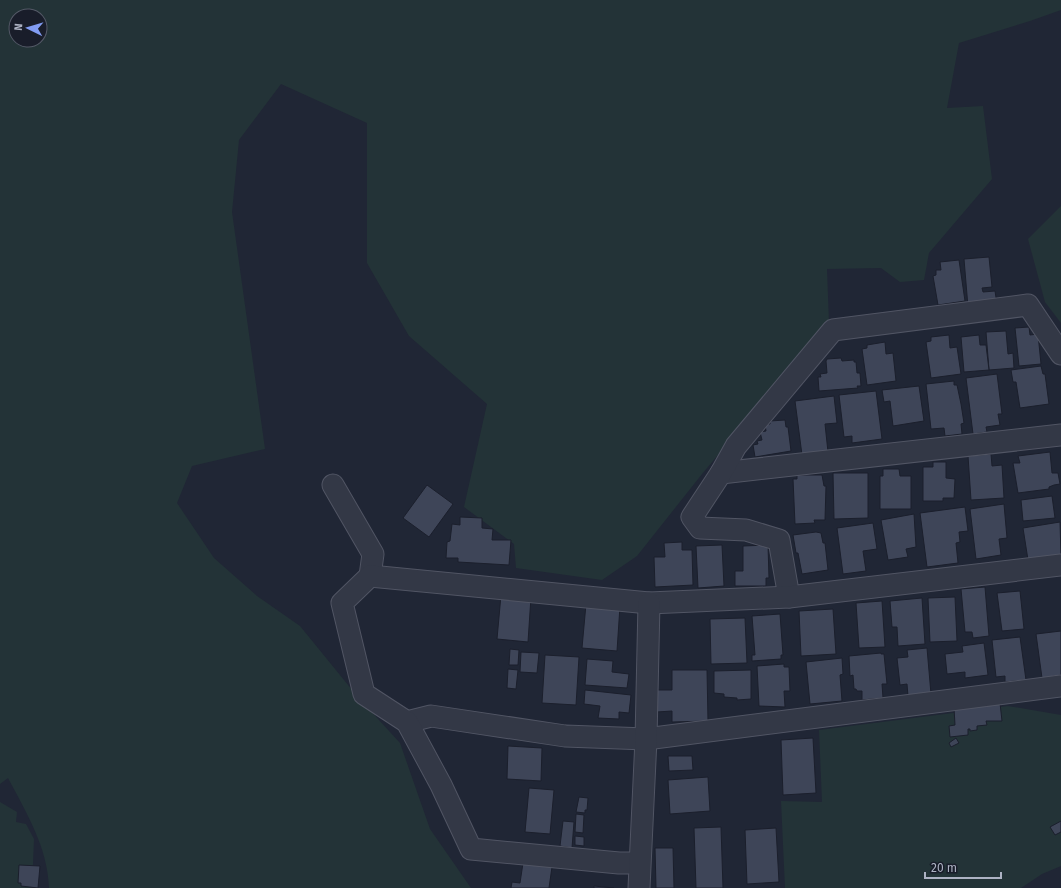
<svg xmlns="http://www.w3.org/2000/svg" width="1061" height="888" font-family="'Fira Sans',sans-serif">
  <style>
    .green { fill: #233337; fill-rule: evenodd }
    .building { fill: #3e4558; stroke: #1b1f2c }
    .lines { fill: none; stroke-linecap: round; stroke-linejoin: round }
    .street-casing { stroke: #515564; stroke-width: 23 }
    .street { stroke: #333846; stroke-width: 21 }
  </style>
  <rect width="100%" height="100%" fill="#202635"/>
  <g class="green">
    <path d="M0,0H1061V10L1030,21L959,43L947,108L983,106L992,179L929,253L924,280L900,282L881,268L827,269L829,323L702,474L637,556L602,580L516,568L514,544L464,507L487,404L409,336L367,263V123L281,84L239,140L232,212L265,449L192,466L177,503L214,558L257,596L300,626L357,696L400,743L430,829L471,888H49C48,848 26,812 8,778L0,784ZM16,16H40V40H16Z"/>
    <path d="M1061,206V323L1045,302L1028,239Z"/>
    <path d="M1008,706L1061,715V866L1042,874L1021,888H785L781,801L822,802L819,730Z"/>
    <path d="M0,802L17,812L16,822L26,824L34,839L32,888H0Z"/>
  </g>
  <g class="building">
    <path d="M989,257L992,287L982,288L983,292L995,291L997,304L968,307L964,259Z"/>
    <path d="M959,260L965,301L938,305L933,276L936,275V270H941L940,262Z"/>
    <path d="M1029,327L1030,335L1038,334L1041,364L1019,366L1015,328Z"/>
    <path d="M1006,331L1008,354L1013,353L1014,368L989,370L986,332Z"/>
    <path d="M949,335L950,348L957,347L961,374L931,378L926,342L931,341V337Z"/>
    <path d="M979,335L980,345H986L989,370L964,372L961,337Z"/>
    <path d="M885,342L886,354L893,353L896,381L867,385L862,349L867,348V345Z"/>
    <path d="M841,358L842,361L854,360V362H856L857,373H860L861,386H857L858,388L819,391L818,377H821L820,374L827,373L826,361L827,359Z"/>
    <path d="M1041,366L1043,374H1045L1049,404L1020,408L1016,382H1013L1011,370Z"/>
    <path d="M997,374L1002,414H998L1000,425L986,427L987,432L973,434L966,378Z"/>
    <path d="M954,381V385H957L961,404L964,423L961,424L962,434L945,436L944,428L931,429L926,384Z"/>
    <path d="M919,386L924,421L893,426L890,401L884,402L882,390Z"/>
    <path d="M876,391L882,439L852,443V436L844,437L839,395Z"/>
    <path d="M834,396L837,423L825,424L828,452L802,455L795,401Z"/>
    <path d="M785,420L786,427H788L791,451L755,457L753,445L758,444L757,441L762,440L760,432L766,431L765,424H770V421Z"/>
    <path d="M1050,452L1052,473H1058L1060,484L1054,485L1049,487V489L1018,493L1013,463H1020L1018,456Z"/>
    <path d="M991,454L992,466L1002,465L1004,498L971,500L968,456Z"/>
    <path d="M933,462H946V478L955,479L954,498H943V501H923V467H933Z"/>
    <path d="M883,469H899L900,476H911V509H880V476H883Z"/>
    <path d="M833,473H868V518L834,519Z"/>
    <path d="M797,475H822L824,486H826L825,520H814L815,523L795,524L793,479H797Z"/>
    <path d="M427,485L453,504L429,537L403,518Z"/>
    <path d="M1052,496L1055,518L1023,521L1021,500Z"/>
    <path d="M1004,504L1007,538L999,539L1001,555L976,559L970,509Z"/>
    <path d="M965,507L968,531L959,532L960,542L956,543L958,563L927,567L920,513Z"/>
    <path d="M914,514L916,547L906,549L908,557L888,560L881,520Z"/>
    <path d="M460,517L482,518V528L493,529L492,540H511L509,565L458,562V558H446L447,542L450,541L452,524L460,525Z"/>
    <path d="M1060,522L1061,555L1028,560L1023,528Z"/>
    <path d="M873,523L877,549L863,551L866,571L843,574L837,528Z"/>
    <path d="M816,532L821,533L823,543H825L828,570L802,574L798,553H796L793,535Z"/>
    <path d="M682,542V550H692L693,585L655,587L654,557H665L664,543Z"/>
    <path d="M722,545L724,586L698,588L696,546Z"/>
    <path d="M768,545L769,578H766V586H735V571H743V546Z"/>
    <path d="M985,587L989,636L973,638L972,632H965L961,589Z"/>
    <path d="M1020,591L1024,629L1002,631L997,593Z"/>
    <path d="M501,595L531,597L528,642L497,639Z"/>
    <path d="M955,597L957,641L930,642L928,598Z"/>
    <path d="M922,598L925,644L898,646L897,627H892L890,601Z"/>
    <path d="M882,601L885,647L859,648L856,603Z"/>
    <path d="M586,604L620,606L617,651L582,648Z"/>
    <path d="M833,609L836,654L801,656L799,611Z"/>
    <path d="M780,614L783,655H781V659L752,661V655H755L752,616Z"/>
    <path d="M745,618L747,663L711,664L710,619Z"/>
    <path d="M1061,631V675L1042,678L1036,634Z"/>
    <path d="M1020,637L1026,680L1005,682V676L996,677L992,640Z"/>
    <path d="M984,643L988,675L965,678V672L947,674L945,654L963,652L962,646Z"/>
    <path d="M927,648L931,694L908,696L907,684L900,685L897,658L908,657L907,650Z"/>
    <path d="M510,649L519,650L518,665H509Z"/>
    <path d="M521,652L539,653L537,673L520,672Z"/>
    <path d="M881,653V654H884L887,684H882L883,698L862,700V691H857L856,689H854L853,675L850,676L849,656Z"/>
    <path d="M545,655L579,657L576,705L542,703Z"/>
    <path d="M842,658L843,674L840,675L842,701L810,704L806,662Z"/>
    <path d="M587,659L613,661L612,672L629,674L627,688L585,685Z"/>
    <path d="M784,664V667H789L790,691H784L785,707L759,706L757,666Z"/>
    <path d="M508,669L518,670L516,689L507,688Z"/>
    <path d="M672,670H707L708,721L672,722V711L657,712V690H672Z"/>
    <path d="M751,670V699L737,700V698L724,697V694L714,693V671Z"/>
    <path d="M585,690L631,695L629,713L619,712V719L598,718L600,706L584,704Z"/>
    <path d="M1000,703L1002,721H986L987,725L977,726V730L970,731V729H968V735L950,737L949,726L955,725L954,708Z"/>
    <path d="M813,738L816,793L783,795L781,740Z"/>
    <path d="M956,738L959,743L951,747L949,743Z"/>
    <path d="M508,746L542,748L541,781L507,779Z"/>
    <path d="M668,756H692L693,770L669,771Z"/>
    <path d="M708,777L710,811L670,814L668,780Z"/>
    <path d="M529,788L554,790L550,834L525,832Z"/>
    <path d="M579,797L588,798L587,810H585V813L576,812Z"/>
    <path d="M576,814L584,815L583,833L575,832Z"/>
    <path d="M563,821L574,822L572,848L560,846Z"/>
    <path d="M1061,821V832L1055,835L1050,827Z"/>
    <path d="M721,827L723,888H696L694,828Z"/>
    <path d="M776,828L779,882L747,884L745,830Z"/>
    <path d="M575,836L584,837V846L575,845Z"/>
    <path d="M655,848H673L674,888H656Z"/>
    <path d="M523,863L552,867L549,888H511L512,882L520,883Z"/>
    <path d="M19,865L40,866L38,888L21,886V883H18Z"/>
    <path d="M594,886L614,888H594Z"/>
  </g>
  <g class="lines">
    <defs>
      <g id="street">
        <path d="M721,473L1061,435"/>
        <path d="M333,485L373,554L370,576"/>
        <path d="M789,597L779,540L746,530L700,528L692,517L721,473L736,446L833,330L1028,305L1061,354"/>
        <path d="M407,722L431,716L565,736L646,739L1061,686"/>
        <path d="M639,863H619L471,849L441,785L407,722L364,694L342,603L370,576L649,603L789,597L1061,565"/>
        <path d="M639,888L646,739L649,603"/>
      </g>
    </defs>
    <use href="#street" class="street-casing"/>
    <use href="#street" class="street"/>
  </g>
  <g transform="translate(28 28) rotate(275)"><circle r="19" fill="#191d2a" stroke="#545967"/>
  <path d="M0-3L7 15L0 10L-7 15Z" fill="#829cf3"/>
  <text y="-6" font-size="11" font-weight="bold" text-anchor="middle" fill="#adb2c3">N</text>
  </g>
  <path d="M925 872v6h76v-6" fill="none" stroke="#adb2c3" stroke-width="2"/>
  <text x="931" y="872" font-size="12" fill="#adb2c3" stroke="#191d2a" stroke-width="3" paint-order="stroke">20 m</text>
</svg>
